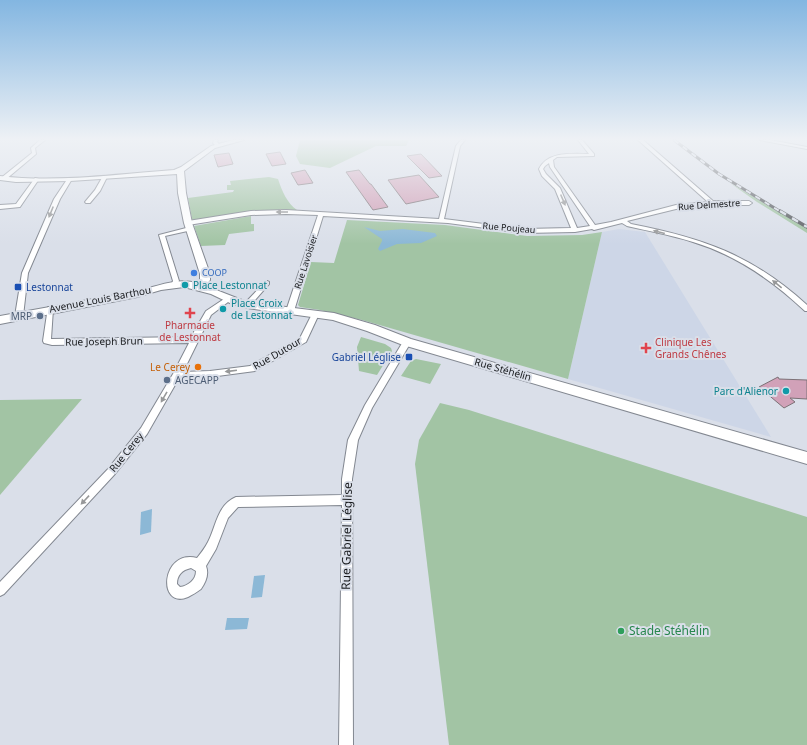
<svg xmlns="http://www.w3.org/2000/svg" width="807" height="745" font-family="'Noto Sans',sans-serif">
  <style>
    .built { fill: #cdd6e7 }
    .green { fill: #a2c4a4 }
    .water { fill: #8cb8d6 }
    .building { fill: #d1a1b8; stroke: #7c7176 }
    .lines { fill: none; stroke-linecap: round; stroke-linejoin: round }
    .street-casing { stroke: #838891; stroke-width: 2 }
    .secondary-casing { stroke: #838891; stroke-width: 2 }
    .street { fill: #fff; fill-rule: evenodd }
    .secondary { fill: #fff; fill-rule: evenodd }
    .rail-far1-casing { stroke: #585b60; stroke-width: 3 }
    .rail-casing { stroke: #585b60; stroke-width: 3.5 }
    .rail-far1 { stroke: #dadfe9; stroke-width: 2; stroke-dasharray: 5.5; stroke-linecap: butt }
    .rail { stroke: #dadfe9; stroke-width: 2.5; stroke-dasharray: 7; stroke-linecap: butt }
    .oneway { fill: #979899 }
    .shop-dot { fill: #3f7fe0; stroke: #dadfe9; stroke-width: 1.5 }
    .culture-dot { fill: #0f9aa8; stroke: #dadfe9; stroke-width: 1.5 }
    .transit-dot { fill: #1a4fb4; stroke: #dadfe9; stroke-width: 1.5 }
    .health-dot { fill: #e0444e; stroke: #dadfe9; stroke-width: 1.5 }
    .service-dot { fill: #5c6f8a; stroke: #dadfe9; stroke-width: 1.5 }
    .food-dot { fill: #e8710a; stroke: #dadfe9; stroke-width: 1.5 }
    .leisure-dot { fill: #2e9e5b; stroke: #dadfe9; stroke-width: 1.5 }
    .labels { text-anchor: middle; stroke-width: 4; stroke-linejoin: round; paint-order: stroke }
    .far-street-label { font-size: 9px; fill: #181a1d; stroke: #dadfe9 }
    .far-shop-label { font-size: 9px; fill: #366cbe; stroke: #dadfe9; text-anchor: start }
    .culture-label { font-size: 10px; fill: #0d838f; stroke: #dadfe9; text-anchor: start }
    .transit-label { font-size: 10px; fill: #164399; stroke: #dadfe9; text-anchor: start }
    .street-label { font-size: 10px; fill: #181a1d; stroke: #dadfe9 }
    .service-label { font-size: 10px; fill: #4e5e75; stroke: #dadfe9; text-anchor: end }
    .health-label { font-size: 10px; fill: #be3a42; stroke: #dadfe9 }
    .food-label { font-size: 10px; fill: #c56008; stroke: #dadfe9; text-anchor: end }
    .near-street-label { font-size: 12px; fill: #181a1d; stroke: #dadfe9 }
    .near-leisure-label { font-size: 12px; fill: #27864d; stroke: #dadfe9; text-anchor: start }
  </style>
  <rect width="100%" height="100%" fill="#dadfe9"/>
  <path class="built" d="M619,229L645,232L771,437L568,379L602,232Z"/>
  <g class="green">
    <path d="M300,140H409L406,146H376L330,168L300,164L296,156Z"/>
    <path d="M269,177L278,179C282,191 287,203 297,210L251,211L196,220L192,219L188,198L233,192L234,190H227V185H231L230,181Z"/>
    <path d="M730,183L807,228V233L757,202Z"/>
    <path d="M251,216V224H254V231L229,234L225,245L201,246L194,226Z"/>
    <path d="M347,220L445,225L527,236L582,235L602,232L568,379L362,320L320,310L300,307L298,305L311,262L334,263Z"/>
    <path d="M361,337L385,344L391,348L392,351L377,375L359,371L357,347Z"/>
    <path d="M416,359L441,364L430,384L401,376L411,361Z"/>
    <path d="M82,399L0,495V400Z"/>
    <path d="M440,403L469,410L807,517V745H449L415,464L419,440Z"/>
  </g>
  <g class="water">
    <path d="M364,227L380,231L403,229L435,233L437,236L421,243L397,244L380,251L378,249L382,241V239Z"/>
    <path d="M152,509L151,532L140,535L141,512Z"/>
    <path d="M265,575L262,597L251,598L254,576Z"/>
    <path d="M227,618H249L247,629L225,630Z"/>
  </g>
  <g class="building">
    <path d="M280,152L286,164L272,166L266,154Z"/>
    <path d="M229,153L233,164L218,167L214,155Z"/>
    <path d="M421,154L442,176L429,178L407,156Z"/>
    <path d="M305,170L313,183L298,185L291,173Z"/>
    <path d="M359,170L370,184H371L388,207L373,210L346,172Z"/>
    <path d="M419,175L439,197L406,204L388,180Z"/>
    <path d="M778,377L779,379L807,380V399L790,398L795,402L784,408L759,387Z"/>
  </g>
  <g class="lines">
    <defs>
      <g id="street">
        <path d="M40,140H45L35,148L36,154L5,180H1V178L32,153L31,148Z"/>
        <path d="M214,140H218L217,142L220,145V146H216L213,143Z"/>
        <path d="M461,140H465L460,146L444,219L524,229L571,228L555,189L542,176L539,169C548,151 571,154 589,154L578,140H582L594,154V156L557,157L553,160L554,167L595,225L611,222L676,205L708,202L638,140H643L713,201H749L752,203L749,205H712L676,209L627,221L631,224C703,238 752,255 807,305V311H805C772,280 736,255 693,242C671,235 649,231 627,226L622,223L594,230L592,229L575,232L524,233L448,223L323,216L294,311L290,313L286,311L318,215L286,214L251,215L188,225L185,223L188,221L251,211L286,210L439,219L456,146ZM549,163L550,167L590,226L577,228L560,188L546,174L543,169L545,166Z"/>
        <path d="M760,140H770L807,147V149Z"/>
        <path d="M103,176L107,177L100,191L90,203H86L85,202L95,190Z"/>
        <path d="M35,178L39,179L20,207L0,209V205L16,204Z"/>
        <path d="M68,178L72,179L60,199L28,273L23,316L19,318H16L15,316L22,273L54,199Z"/>
        <path d="M190,227L192,228V230L165,236L179,281L176,286H172L171,285L173,281L159,235Z"/>
        <path d="M267,281L269,282V284L249,307H245L244,305L245,303L265,282Z"/>
        <path d="M227,297H229L232,299L211,315L183,372L210,371L250,366L300,338L313,312H315L319,314L306,342L255,371L210,377L179,378L147,434L114,475L4,594L0,596V582L108,469L141,428L173,374L189,343L52,345L44,343L43,341L48,307H50L53,309L51,339L191,337L206,311Z"/>
        <path d="M407,339L411,342L372,408L358,440L352,479L353,745H339L342,505L238,507L228,518L216,549L206,566C209,574 206,582 201,589C197,592 192,595 188,597C157,610 161,549 197,558C201,553 205,548 208,542C216,527 217,505 236,497L342,495V479L348,440L365,405L404,340ZM191,568L196,571C196,580 188,586 180,587L177,584C177,575 182,570 191,568Z"/>
      </g>
      <path id="secondary" d="M233,140H244L215,148L184,171L186,193L192,223L210,274V280L206,286L247,302L334,313L375,325L411,339L807,452V464L403,345L367,331L333,320L247,308L232,304L211,294L184,287L161,290L137,297L0,324V316C44,308 88,300 132,292C154,288 175,277 197,283L200,280V274L184,223L178,193L177,174L70,181L16,182L0,180V176C55,183 119,174 174,170L181,167L211,146Z"/>
    </defs>
    <use href="#street" class="street-casing"/>
    <use href="#secondary" class="secondary-casing"/>
    <use href="#street" class="street"/>
    <use href="#secondary" class="secondary"/>
    <defs>
      <path id="rail-far1" d="M674,140L719,174L781,212"/>
      <path id="rail" d="M780,211L807,227"/>
    </defs>
    <use href="#rail-far1" class="rail-far1-casing"/>
    <use href="#rail" class="rail-casing"/>
    <use href="#rail-far1" class="rail-far1"/>
    <use href="#rail" class="rail"/>
  </g>
  <defs><path id="oneway-solid" d="M-6-.8H1V-3.2L6.5 0L1 3.2V.8H-6Z"/></defs>
  <g class="oneway">
    <use href="#oneway-solid" transform="translate(563 200) rotate(67)"/>
    <use href="#oneway-solid" transform="translate(51 212) rotate(112)"/>
    <use href="#oneway-solid" transform="translate(282 212) rotate(180)"/>
    <use href="#oneway-solid" transform="translate(659 232) rotate(-166)"/>
    <use href="#oneway-solid" transform="translate(777 284) rotate(-141)"/>
    <use href="#oneway-solid" transform="translate(231 371) rotate(173)"/>
    <use href="#oneway-solid" transform="translate(164 397) rotate(120)"/>
    <use href="#oneway-solid" transform="translate(85 500) rotate(133)"/>
  </g>
  <linearGradient id="sky" x2="0" y2="1"><stop stop-color="#83b6e1"/><stop offset="0.57" stop-color="#eef1f5"/><stop offset="1" stop-color="#eef1f5" stop-opacity="0"/></linearGradient>
  <rect width="807" height="244" fill="url(#sky)"/>
  <circle class="shop-dot" cx="194" cy="273" r="4"/>
  <g class="culture-dot">
    <circle cx="185" cy="285" r="4"/>
    <circle cx="223" cy="309" r="4"/>
    <circle cx="786" cy="391" r="4"/>
  </g>
  <g class="transit-dot">
    <rect x="14" y="283" width="8" height="8" rx="2"/>
    <rect x="405" y="353" width="8" height="8" rx="2"/>
  </g>
  <g class="health-dot">
    <path d="M188 307h4v4h4v4h-4v4h-4v-4h-4v-4h4z"/>
    <path d="M644 342h4v4h4v4h-4v4h-4v-4h-4v-4h4z"/>
  </g>
  <g class="service-dot">
    <circle cx="40" cy="316" r="4"/>
    <circle cx="167" cy="380" r="4"/>
  </g>
  <circle class="food-dot" cx="198" cy="367" r="4"/>
  <circle class="leisure-dot" cx="621" cy="631" r="4"/>
  <g class="labels">
    <g class="far-street-label">
      <text transform="translate(709 205) rotate(-4)" y="3">Rue Delmestre</text>
      <text transform="translate(509 228) rotate(5)" y="3">Rue Poujeau</text>
      <text transform="translate(306 262) rotate(-72)" y="3">Rue Lavoisier</text>
    </g>
    <g class="far-shop-label">
      <text x="202" y="276">COOP</text>
    </g>
    <g class="culture-label">
      <text x="193" y="289">Place Lestonnat</text>
      <text x="231" y="307">Place Croix<tspan x="231" dy="12">de Lestonnat</tspan></text>
      <text x="778" y="395" text-anchor="end">Parc d'Alienor</text>
    </g>
    <g class="transit-label">
      <text x="26" y="291">Lestonnat</text>
      <text x="401" y="361" text-anchor="end">Gabriel Léglise</text>
    </g>
    <g class="street-label">
      <text transform="translate(100 299) rotate(-11)" y="4">Avenue Louis Barthou</text>
      <text transform="translate(104 341) rotate(-1)" y="4">Rue Joseph Brun</text>
      <text transform="translate(277 353) rotate(-30)" y="4">Rue Dutour</text>
      <text transform="translate(503 369) rotate(16)" y="4">Rue Stéhélin</text>
      <text transform="translate(126 452) rotate(-51)" y="4">Rue Cerey</text>
    </g>
    <g class="service-label">
      <text x="32" y="320">MRP</text>
      <text x="175" y="384" text-anchor="start">AGECAPP</text>
    </g>
    <g class="health-label">
      <text x="190" y="329">Pharmacie<tspan x="190" dy="12">de Lestonnat</tspan></text>
      <text x="655" y="346" text-anchor="start">Clinique Les<tspan x="655" dy="12">Grands Chênes</tspan></text>
    </g>
    <g class="food-label">
      <text x="190" y="371">Le Cerey</text>
    </g>
    <g class="near-street-label">
      <text transform="translate(347 536) rotate(-89)" y="4">Rue Gabriel Léglise</text>
    </g>
    <g class="near-leisure-label">
      <text x="629" y="635">Stade Stéhélin</text>
    </g>
  </g>
</svg>
